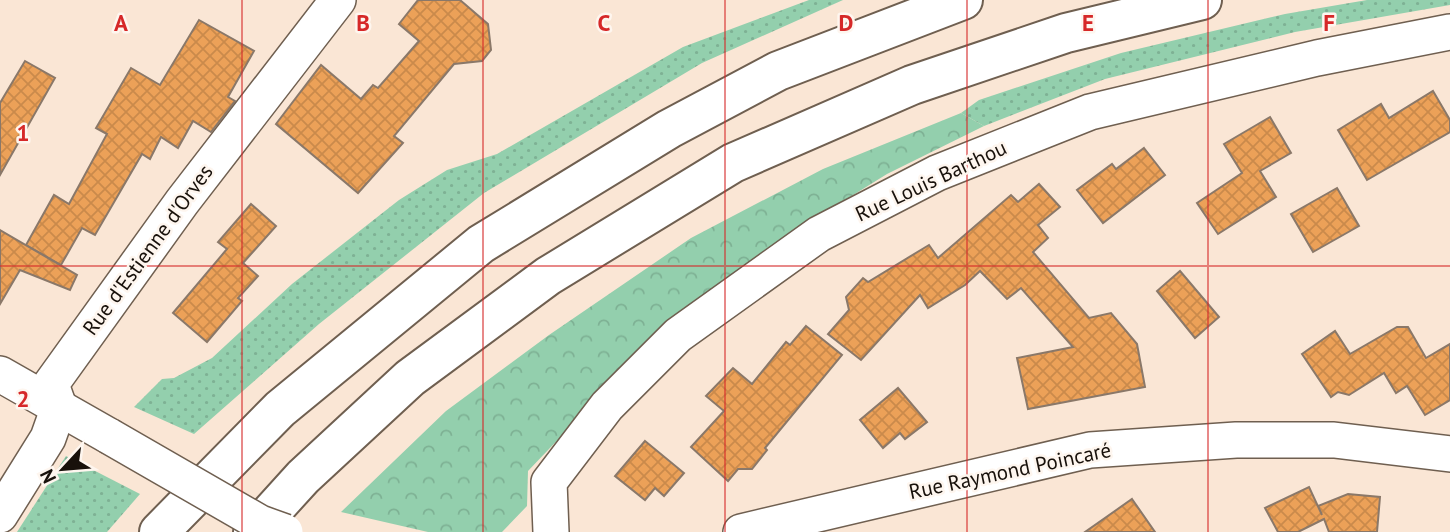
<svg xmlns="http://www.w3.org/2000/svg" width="1450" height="532" font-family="'PT Sans',sans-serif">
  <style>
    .grass { fill: url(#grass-dots) }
    .forest { fill: url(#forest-crowns) }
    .building { fill: url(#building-cross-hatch); stroke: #8a7869; stroke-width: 2 }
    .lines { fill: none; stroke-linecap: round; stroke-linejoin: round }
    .street-casing { stroke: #6f5f50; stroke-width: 38 }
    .highway-casing { stroke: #6f5f50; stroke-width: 42 }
    .street { stroke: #fff; stroke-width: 35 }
    .highway { stroke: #fff; stroke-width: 38 }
    .street-bridge-casing { stroke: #6f5f50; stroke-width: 38; stroke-linecap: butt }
    .street-bridge { stroke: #fff; stroke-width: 35 }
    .grid { fill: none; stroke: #d62828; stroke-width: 2; stroke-opacity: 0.55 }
    .labels { text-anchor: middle; stroke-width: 5; stroke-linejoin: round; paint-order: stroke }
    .street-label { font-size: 21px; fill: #18110b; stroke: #fef6ef }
    .grid-label { font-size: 23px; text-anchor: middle; font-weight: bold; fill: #d62828; stroke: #fef6ef; stroke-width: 5; stroke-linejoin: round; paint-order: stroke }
  </style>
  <defs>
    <pattern id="grass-dots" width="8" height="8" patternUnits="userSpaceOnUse" patternTransform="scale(1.75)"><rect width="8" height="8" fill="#93cfad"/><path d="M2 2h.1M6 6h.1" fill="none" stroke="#7eb194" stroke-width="1.8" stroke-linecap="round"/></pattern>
    <pattern id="forest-crowns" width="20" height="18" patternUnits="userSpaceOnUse" patternTransform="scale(1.75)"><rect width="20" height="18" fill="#93cfad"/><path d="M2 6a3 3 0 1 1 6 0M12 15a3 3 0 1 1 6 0" fill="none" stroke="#7eb194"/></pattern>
    <pattern id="building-cross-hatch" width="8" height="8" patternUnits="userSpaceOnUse" patternTransform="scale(1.75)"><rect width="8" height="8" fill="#eca158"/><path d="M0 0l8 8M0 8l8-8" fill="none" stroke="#ca8a4b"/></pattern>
  </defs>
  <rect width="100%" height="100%" fill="#fae6d5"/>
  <g class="grass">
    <path d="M809,0H843L702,63L484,193L319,324L194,434L134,407L162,379L174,378L212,358L292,284L399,200L447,170L497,154L683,47Z"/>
    <path d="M1367,0H1450V5L1295,32L1105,79L984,126L961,113L979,100L1121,53L1285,14Z"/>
    <path d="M66,456L140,494L107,532H17Z"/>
  </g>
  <path class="forest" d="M961,113L984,126L887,174L771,246L673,319L528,471L527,506L502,532H428L341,512L446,411L549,335L691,238L823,169Z"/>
  <g class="building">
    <path d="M418,0H460L488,24L491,50L482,61L454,64L394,136L403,143L358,193L276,124L321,65L361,99L373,85L378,88L419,41L399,24Z"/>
    <path d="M199,20L254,51L228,97L235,101L211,132L193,121L178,148L161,137L150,159L142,154L95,235L82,228L61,265L26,245L54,195L69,204L107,134L96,128L131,68L160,85Z"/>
    <path d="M25,61L55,78L0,175V103Z"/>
    <path d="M1433,91L1450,120V132L1367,180L1338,130L1381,104L1389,118Z"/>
    <path d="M1270,117L1291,153L1260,171L1276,197L1218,234L1197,203L1242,173L1224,144Z"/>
    <path d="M1144,148L1165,175L1103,223L1077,190L1112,164L1116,169Z"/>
    <path d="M1039,184L1060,207L1038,225L1048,238L1033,252L1089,318L1111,313L1137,344L1145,387L1028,409L1017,358L1073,347L1021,288L1007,299L980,271L965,285L928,308L920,295L861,360L828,334L849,310L846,297L863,278L868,282L929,245L938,258L1011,195L1018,202Z"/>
    <path d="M1337,188L1359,226L1313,252L1291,214Z"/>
    <path d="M251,204L276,226L243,263L258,276L238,298L242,301L207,342L173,313L227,249L218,242Z"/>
    <path d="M0,230L77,275L70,290L20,270L0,304Z"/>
    <path d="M1180,271L1219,317L1195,338L1157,291Z"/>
    <path d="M806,326L842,355L765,448L767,450L752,469H738L728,481L691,447L724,411L706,396L733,368L752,384L786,342L790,345Z"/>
    <path d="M1397,327H1408L1426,358L1450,344V400L1425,415L1407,386L1396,393L1384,373L1349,395L1338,392L1331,397L1302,354L1335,331L1350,354Z"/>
    <path d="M898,388L927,422L905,439L900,433L883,448L860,420Z"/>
    <path d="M645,441L684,473L664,496L655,488L645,500L615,476Z"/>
    <path d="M1309,487L1322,515L1318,506L1348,494L1380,497L1377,532H1329L1324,519L1298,532H1278L1265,508Z"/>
    <path d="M1132,499L1155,532H1085Z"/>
  </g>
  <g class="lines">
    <defs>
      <g id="street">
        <path d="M0,374L109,436"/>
        <path d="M0,515L48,438L59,407L51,384L182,202L338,0"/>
        <path d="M551,532L549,482L607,406L678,335L819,234L937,173L1090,112L1317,58L1450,32"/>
        <path d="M741,532L1090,450L1236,440H1334L1450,454"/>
      </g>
      <g id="highway">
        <path d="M159,532L280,409L481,244L669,129L778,71L963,0"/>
        <path d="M253,532L303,477L410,378L548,276L733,163L912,85L1066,33L1202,0"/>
      </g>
    </defs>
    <use href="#street" class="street-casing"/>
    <use href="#highway" class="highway-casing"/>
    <use href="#street" class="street"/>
    <use href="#highway" class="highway"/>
    <defs>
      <path id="street-bridge" d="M109,436L260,523L285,532"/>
    </defs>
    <use href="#street-bridge" class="street-bridge-casing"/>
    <use href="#street-bridge" class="street-bridge"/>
  </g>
  <path class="grid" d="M242,0V532M483,0V532M725,0V532M967,0V532M1208,0V532M0,266H1450"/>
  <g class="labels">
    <g class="street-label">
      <text transform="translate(931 181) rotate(-25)" y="7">Rue Louis Barthou</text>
      <text transform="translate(148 250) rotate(-54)" y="7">Rue d'Estienne d'Orves</text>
      <text transform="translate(1010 471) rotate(-12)" y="7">Rue Raymond Poincaré</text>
    </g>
  </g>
  <g class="grid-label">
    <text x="121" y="31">A</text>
    <text x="363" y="31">B</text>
    <text x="604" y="31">C</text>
    <text x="846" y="31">D</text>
    <text x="1088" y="31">E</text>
    <text x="1329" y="31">F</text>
    <text x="23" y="141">1</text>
    <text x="23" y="407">2</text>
  </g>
  <g transform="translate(63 469) rotate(244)" stroke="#fef6ef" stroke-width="5" paint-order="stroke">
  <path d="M0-5L12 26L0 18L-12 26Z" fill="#18110b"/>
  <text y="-10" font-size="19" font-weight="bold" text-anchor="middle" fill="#18110b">N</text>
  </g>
</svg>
